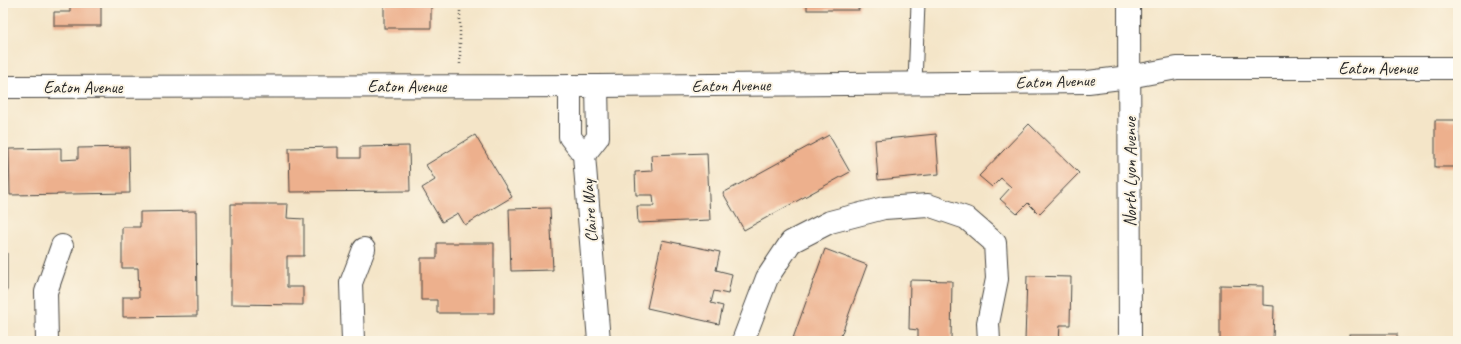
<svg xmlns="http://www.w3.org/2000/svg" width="1461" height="344" font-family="Caveat,sans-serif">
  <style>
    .building { fill: #edb08d }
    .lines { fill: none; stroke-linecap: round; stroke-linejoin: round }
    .service-casing { stroke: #494743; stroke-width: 15 }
    .minor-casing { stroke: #494743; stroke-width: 24 }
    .tertiary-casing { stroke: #494743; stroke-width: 24 }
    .path { stroke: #494743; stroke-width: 2.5; stroke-dasharray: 1 3; stroke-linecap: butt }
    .service { stroke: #fff; stroke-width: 13 }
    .minor { stroke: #fff; stroke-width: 22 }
    .tertiary { stroke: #fff; stroke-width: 22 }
    .labels { text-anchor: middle; stroke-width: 4; stroke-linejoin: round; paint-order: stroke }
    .street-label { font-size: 17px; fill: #2b2b2b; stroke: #fcf5e5 }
  </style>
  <rect width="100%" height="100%" fill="#fcf5e5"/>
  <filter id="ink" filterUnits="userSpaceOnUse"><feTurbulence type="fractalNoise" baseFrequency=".025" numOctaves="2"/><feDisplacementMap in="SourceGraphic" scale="8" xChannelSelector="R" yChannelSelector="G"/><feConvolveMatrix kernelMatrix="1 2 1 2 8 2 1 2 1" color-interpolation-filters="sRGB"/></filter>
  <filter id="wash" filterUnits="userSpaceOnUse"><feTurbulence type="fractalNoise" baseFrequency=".012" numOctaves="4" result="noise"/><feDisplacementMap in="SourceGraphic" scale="16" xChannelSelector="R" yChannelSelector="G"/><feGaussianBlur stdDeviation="0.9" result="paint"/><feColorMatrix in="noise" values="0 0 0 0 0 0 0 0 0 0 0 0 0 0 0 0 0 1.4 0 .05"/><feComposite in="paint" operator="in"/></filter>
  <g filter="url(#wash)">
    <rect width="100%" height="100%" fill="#f4e5c8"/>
    <g id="blocks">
      <g class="building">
        <path d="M70,3H101V26H54V12H70Z"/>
        <rect x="384" y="3" width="47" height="25"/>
        <rect x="807" y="3" width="52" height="7"/>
        <rect x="1435" y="120" width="23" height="47"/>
        <path d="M1029,124L1079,173L1039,214L1028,203L1017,214L1000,199L1011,187L1001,178L992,187L979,176Z"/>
        <path d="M936,134L939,174L878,180L875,140Z"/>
        <path d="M475,135L512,197L465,225L458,213L442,222L422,188L435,180L426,165Z"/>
        <path d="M829,135L850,172L744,230L723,193Z"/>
        <path d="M409,146L410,191L290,192L289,148L338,147V158H360V147Z"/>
        <path d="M129,147L130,193L10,195L9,149L61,148V160L78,159V148Z"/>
        <path d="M707,153L710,220L638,223L637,206H654L653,195H636L635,172L652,171L651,155Z"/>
        <path d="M231,204H288L287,218L304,219V256H287V287H303V305L231,304Z"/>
        <path d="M550,208L553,270L511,271L509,209Z"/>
        <path d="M196,211L197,316L123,317V297H139L138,268H122V227H140V212Z"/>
        <path d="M662,240L720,252L716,270L732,274L728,294L714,291L711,303L723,306L719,324L647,308Z"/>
        <path d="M437,243H494V313H437V300H421V258H437Z"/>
        <path d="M825,249L867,265L839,341H792Z"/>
        <rect x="3" y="253" width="4" height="37"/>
        <path d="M1027,276L1071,277L1070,325H1060L1059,341H1025Z"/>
        <path d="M910,280L952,281L951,341H918V330L909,329Z"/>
        <path d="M1220,285L1263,286V305L1274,306L1273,341H1220Z"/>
        <rect x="1349" y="334" width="48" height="7"/>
      </g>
    </g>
  </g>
  <g filter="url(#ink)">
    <use href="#blocks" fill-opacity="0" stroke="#494743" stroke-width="1"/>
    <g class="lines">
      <defs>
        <path id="service" d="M915,83L918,3"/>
        <g id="minor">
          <path d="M570,86V137L584,155L599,341"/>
          <path d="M584,155L598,137L597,86"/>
          <path d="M47,341L46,292L62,246"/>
          <path d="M353,341L351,283L364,249"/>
          <path d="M743,341L767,278L791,242L830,222L884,208L928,205L966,218L995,243L997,279L988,323L989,341"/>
        </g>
        <g id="tertiary">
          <path d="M1129,3L1130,341"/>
          <path d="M3,87L597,86L1088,82L1129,77L1177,68H1458"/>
        </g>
      </defs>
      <use href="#service" class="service-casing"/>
      <use href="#minor" class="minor-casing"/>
      <use href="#tertiary" class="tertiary-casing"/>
      <path class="path" d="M460,3V64"/>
      <use href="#service" class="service"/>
      <use href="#minor" class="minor"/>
      <use href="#tertiary" class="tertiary"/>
    </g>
  </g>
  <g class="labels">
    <g class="street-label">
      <text x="1378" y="74">Eaton Avenue</text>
      <text transform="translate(1055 81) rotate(-2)" y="6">Eaton Avenue</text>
      <text transform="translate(731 85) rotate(-1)" y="6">Eaton Avenue</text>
      <text x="407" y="92">Eaton Avenue</text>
      <text x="83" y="93">Eaton Avenue</text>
      <text transform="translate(1130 172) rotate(-90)" y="6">North Lyon Avenue</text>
      <text transform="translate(589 211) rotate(-94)" y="6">Claire Way</text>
    </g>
  </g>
  <rect width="1461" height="344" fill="none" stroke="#fcf5e5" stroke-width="16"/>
</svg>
